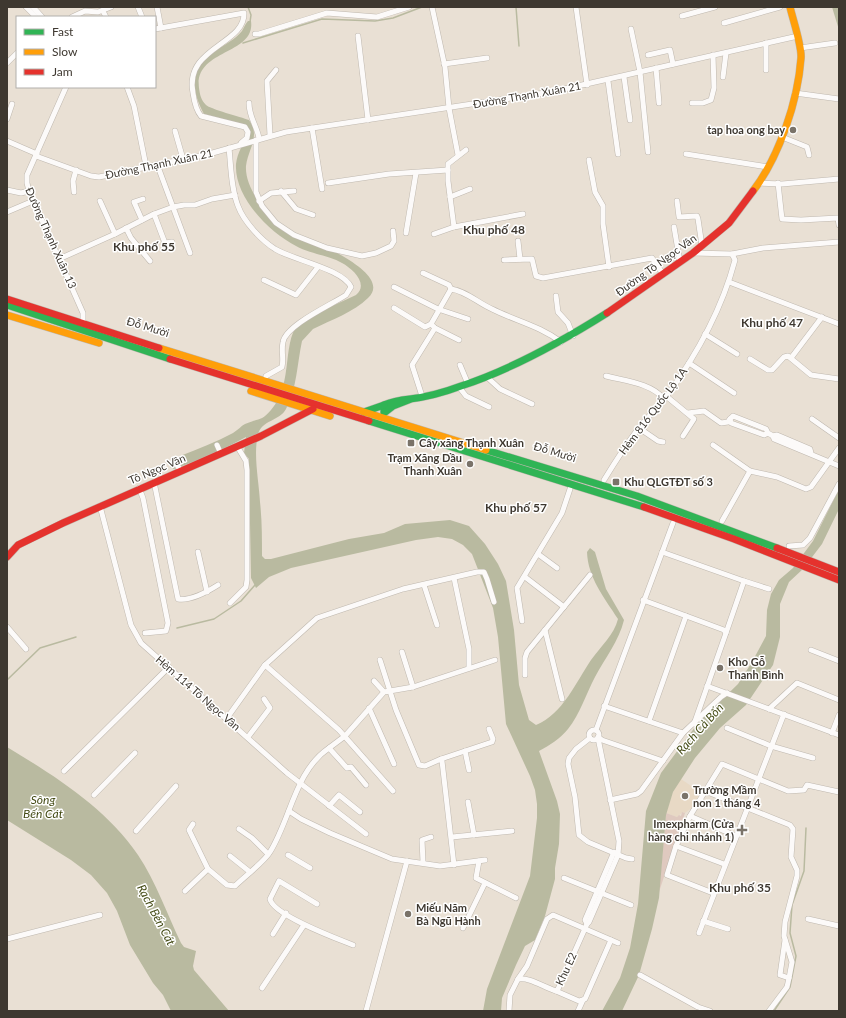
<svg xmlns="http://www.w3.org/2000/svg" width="846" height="1018" font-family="Lato,sans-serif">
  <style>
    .built { fill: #e8d9c5 }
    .green { fill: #dfc9bf }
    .water { fill: #b9baa0 }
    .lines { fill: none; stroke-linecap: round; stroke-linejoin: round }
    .stream { stroke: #b9baa0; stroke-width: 1.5 }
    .street-casing { stroke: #bfb8af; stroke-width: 6 }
    .fast-casing { stroke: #bfb8af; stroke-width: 8 }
    .slow-casing { stroke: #bfb8af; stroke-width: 8 }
    .jam-casing { stroke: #bfb8af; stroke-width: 8 }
    .street { stroke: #fcfaf9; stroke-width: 5 }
    .fast { stroke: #30b455; stroke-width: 7 }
    .slow { stroke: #ff9f0a; stroke-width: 7 }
    .jam { stroke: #e5322d; stroke-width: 7 }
    .poi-dot { fill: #7a7369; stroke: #fff; stroke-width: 1.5 }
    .labels { text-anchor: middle; stroke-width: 3; stroke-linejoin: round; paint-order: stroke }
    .street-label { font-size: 11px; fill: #3e3830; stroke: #fff }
    .poi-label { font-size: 11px; font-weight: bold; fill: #3e3830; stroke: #fff; text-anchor: start }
    .neighbourhood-label { font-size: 12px; font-weight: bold; fill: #3e3830; stroke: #fff }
    .water-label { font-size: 12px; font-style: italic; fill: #444b15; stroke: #fff }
  </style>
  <rect width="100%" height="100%" fill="#e9e0d4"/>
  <path class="built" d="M681,779L700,792L693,807L685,813L683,812L677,817L666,813L673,792Z"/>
  <path class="green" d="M682,812L685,813L659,892L666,813L677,817L679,815L681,816Z"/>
  <g class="water">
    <path d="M832,7H839V30Z"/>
    <path d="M248,21H251C256,55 194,49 199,88C200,95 201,100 206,105C210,109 241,117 249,120C261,136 248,149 246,166C245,182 256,198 264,210C267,215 272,221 276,224C291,233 398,270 368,298C354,312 331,320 313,329L302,341C297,364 297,388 286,409C280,421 261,420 258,435C253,454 259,482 260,502C262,520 262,538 262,556L265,559H271L349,539L384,533L405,524L450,520L469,526L485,544L498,564L506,581L514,630L519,685L529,720L536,725C563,714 576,682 591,660C601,646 614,635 618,619C604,597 588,578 587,552L590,548L595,552L606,589L624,620C619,641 605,658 595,677C586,694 580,714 568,729C560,739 550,745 539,751L557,801L560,814L559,844L555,868V879L545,916L535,940L525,946L516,965L502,998L501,1011H483L487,989L530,876L537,818V804L535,790L530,776L506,724L498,637L493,608L472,554L463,545L452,539L438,537L416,540L291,568L269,577L256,588L251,578L249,468V459L244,453L246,437L212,455L174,469L170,467L173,461L180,456C198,449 216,442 233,433C238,430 241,426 245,424C258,418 261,422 271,410C295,383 280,338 302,320L356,295C369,284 353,269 342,263C328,255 310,254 296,246C269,232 234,197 236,164C237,153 244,142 249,133L246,125L204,114C190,88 190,67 217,50C225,44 236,39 242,31C244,28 245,24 248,21Z"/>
    <path d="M839,489V509L822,544L803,569L789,582L780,604V637L773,665L746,705L720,728L695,758L673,792L666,815L659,898L652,929L639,975L622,1011H602L620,978L630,948L638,904L646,811L661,773L698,723L738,684L752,662L766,636L767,610L771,594L779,580L793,568L813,541Z"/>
    <path d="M7,747C55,776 106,808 138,855C156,882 167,914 181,943L184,947L196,951L193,966L194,970L229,1011H171L163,995L153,983L130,945L117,911L107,893L91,875L71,860L7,820Z"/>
  </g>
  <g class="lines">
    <g class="stream">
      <path d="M248,7L251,15L250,22"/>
      <path d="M516,7L519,46"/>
      <path d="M243,43L322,19L375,21L393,18L422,7"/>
      <path d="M177,628L214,619L241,601L255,585"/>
      <path d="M7,680L40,648L76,637"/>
      <path d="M774,1011L790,987L796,956L790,933L792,905L804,871L806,828"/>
    </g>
    <defs>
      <g id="street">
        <path d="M26,7L36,17"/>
        <path d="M33,7L42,17"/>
        <path d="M138,7L142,17"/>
        <path d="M157,7L161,28"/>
        <path d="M432,7L445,67L449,108L458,155"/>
        <path d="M576,7L587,85"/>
        <path d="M103,11L106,17"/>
        <path d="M682,16L715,7"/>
        <path d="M72,17L85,11L98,12L111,7"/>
        <path d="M724,23L780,7"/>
        <path d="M155,29L244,13C245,45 184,47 193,93C194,100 196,110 201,116L245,127L248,132L247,138L241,143"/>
        <path d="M631,29L640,72L648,152"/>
        <path d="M255,34H259L327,13L377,17L409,7"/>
        <path d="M358,36L368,120"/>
        <path d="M766,43V70"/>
        <path d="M800,48L835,43"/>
        <path d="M648,55L670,50L673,64"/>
        <path d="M7,63L17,53"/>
        <path d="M444,64L487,58"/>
        <path d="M656,68L659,103"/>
        <path d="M624,77L630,120"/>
        <path d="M723,77L726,53"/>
        <path d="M608,81L618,154"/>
        <path d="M66,87L27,175V183L29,191L83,313V323"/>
        <path d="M127,87L134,106L146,166"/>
        <path d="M795,93L839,99"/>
        <path d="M249,103C249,117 256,124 259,138"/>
        <path d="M692,103H703L711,100L714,88L713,55"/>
        <path d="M7,119L12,104"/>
        <path d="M312,128L322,189"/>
        <path d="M175,131L183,159"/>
        <path d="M270,135L267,81L276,70"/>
        <path d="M782,137L807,147L809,155"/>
        <path d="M256,140V192L262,206L276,223L294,235L327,248L362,256L376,253L391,246L394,241L393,231"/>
        <path d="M7,141L37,154"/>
        <path d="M229,148C231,167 231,188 238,206C244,222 261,240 275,249C293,260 343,269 351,287L346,295C331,305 286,325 283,342C281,351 284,359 282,367L266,376"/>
        <path d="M686,154L768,167"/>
        <path d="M36,156L91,176L99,177L209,154L286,132L551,92L798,36"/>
        <path d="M589,160L595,192L603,206V224L609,267"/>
        <path d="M157,164L190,253"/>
        <path d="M328,183L389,174L448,170"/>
        <path d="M759,183L782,184L839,179"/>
        <path d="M778,183L782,219L801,220L838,218L839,225"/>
        <path d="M7,190L21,193L29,191"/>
        <path d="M281,191L296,209L313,215"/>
        <path d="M74,192L73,181L76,170"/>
        <path d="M450,197L470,189"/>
        <path d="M100,201L115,234L154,214L173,207L184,205H195L212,199L235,195"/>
        <path d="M259,201L271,193L294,191"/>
        <path d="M677,201L679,217L697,216L698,219L702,246"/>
        <path d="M7,212L33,201"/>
        <path d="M154,214L165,243L172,242"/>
        <path d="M142,220L134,202L143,199"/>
        <path d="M454,227L523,214"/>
        <path d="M674,227L680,262"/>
        <path d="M126,228L131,238L150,261"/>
        <path d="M406,233L416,173"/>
        <path d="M434,234L454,227L448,181V164L466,150"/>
        <path d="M518,241L520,259"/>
        <path d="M693,253L732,254L763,248L839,242"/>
        <path d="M59,259L115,234"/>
        <path d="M504,260L532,259L536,276L543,278L652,258L663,274"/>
        <path d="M423,273L449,285L451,289"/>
        <path d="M264,280L296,295L318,267"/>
        <path d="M729,282L839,324"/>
        <path d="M394,287L438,309L468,319"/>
        <path d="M556,296L558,312L568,323L573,336"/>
        <path d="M394,308L425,327L431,324"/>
        <path d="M705,334L737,354"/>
        <path d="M459,340L435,328L431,324L451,289C466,291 478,303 492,309C516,321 540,326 561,342"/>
        <path d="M791,358L822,317"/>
        <path d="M750,359L768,370H772L784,357L788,356L811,375L839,379"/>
        <path d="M689,363L734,393"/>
        <path d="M460,365L468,384"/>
        <path d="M606,376C625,381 651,383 664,399"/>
        <path d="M487,377L500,389L532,404"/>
        <path d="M459,387L466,396L489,407"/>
        <path d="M422,396L412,365L435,328"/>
        <path d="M666,396L694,419L683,436"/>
        <path d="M688,413L704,411L721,423L728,422L730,419"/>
        <path d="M812,419L839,438"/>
        <path d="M639,428L658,441L663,442"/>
        <path d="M768,433L764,435L731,423L730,419L733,416L766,429L768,433L773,436"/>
        <path d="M217,445L221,454"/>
        <path d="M713,445L750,471L777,477L806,489L811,487L839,448"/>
        <path d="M811,453L810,449L777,435L773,436L774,439L839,466"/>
        <path d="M177,465L181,471"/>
        <path d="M604,480C615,462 626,445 638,429C647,418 657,408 666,397C696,356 722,309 735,260L732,254"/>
        <path d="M154,482L178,599C191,601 207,592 218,585"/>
        <path d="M139,488L143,498L168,623L166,631L145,633"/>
        <path d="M100,506L131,625L141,643L287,773L366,834"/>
        <path d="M722,521L750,471"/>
        <path d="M789,546L803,545L810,538L839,484"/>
        <path d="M198,552L207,592"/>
        <path d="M662,552L744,581L726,633"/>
        <path d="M538,554L557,568"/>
        <path d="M525,577L564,607"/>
        <path d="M454,578L469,649V668"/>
        <path d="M744,581L769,589"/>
        <path d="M424,585L437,625"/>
        <path d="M643,600L724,630L726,633L694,724"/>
        <path d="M230,603L246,587L247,580V470L246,461L237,446"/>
        <path d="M522,621L517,588L562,513L570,489"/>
        <path d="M7,627L26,649"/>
        <path d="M545,630L562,699"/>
        <path d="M811,650L839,661"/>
        <path d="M402,652L413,687"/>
        <path d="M380,660L396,710L419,765L425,766L441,759L442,761L454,865"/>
        <path d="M265,665L339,730L393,791"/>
        <path d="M525,675V658L527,652L590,575"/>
        <path d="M374,681L384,692"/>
        <path d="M707,686L839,735"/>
        <path d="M604,706L683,733"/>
        <path d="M369,708L394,764"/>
        <path d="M769,709L797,683L839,700"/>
        <path d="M227,718L265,665L317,618L403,589L477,572H484L487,579L494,602"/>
        <path d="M649,721L686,616"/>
        <path d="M727,728L771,746L813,758"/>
        <path d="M596,730L673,523"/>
        <circle cx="594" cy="735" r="5"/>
        <path d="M832,733L839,715"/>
        <path d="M248,737L270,708L264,699"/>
        <path d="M598,737L602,740L663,761"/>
        <path d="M590,738L576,749L569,758L568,764L575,797L579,835L588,842L626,858L632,859"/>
        <path d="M465,751L469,770"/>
        <path d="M441,759L492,742L493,739L489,729"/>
        <path d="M64,771L169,667"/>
        <path d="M366,785L351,767L347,768L329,748L345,736L384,692L413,687L495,660"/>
        <path d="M705,791L790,825L793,829L791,857L797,870V876L785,922L784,936L792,962L789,978L787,987L769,1011"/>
        <path d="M94,795L135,753"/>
        <path d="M610,800L637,794L641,791L683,733L721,697L727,693"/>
        <path d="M468,802L474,835"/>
        <path d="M329,806L339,795L360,812"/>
        <path d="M289,811L301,819L330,833L392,859L440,866L485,860"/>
        <path d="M690,816L736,836"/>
        <path d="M193,824L189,830L208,869"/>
        <path d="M239,829L252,838L268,854"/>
        <path d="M136,831L176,786"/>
        <path d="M452,837L512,831"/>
        <path d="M676,846L724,864"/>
        <path d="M288,855L310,868"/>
        <path d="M230,856L250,872"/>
        <path d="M479,861L476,878L516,898"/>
        <path d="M423,862L422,840L431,837"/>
        <path d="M564,878L631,905"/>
        <path d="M185,891L208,869L227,885L235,886C244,877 264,862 270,852C291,818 295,771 329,748"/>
        <path d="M713,893L667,875L676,846L690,816L722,764L788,791L804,790L807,785L839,792"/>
        <path d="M317,904L279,881L270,899C273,915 338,939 353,945"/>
        <path d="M808,919L839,926"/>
        <path d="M703,921L728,929"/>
        <path d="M587,924L585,920L614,852"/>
        <path d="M463,928L485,883"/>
        <path d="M699,933L784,714"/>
        <path d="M273,934L286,913"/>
        <path d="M7,939L100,915"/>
        <path d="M785,940L780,975L789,978"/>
        <path d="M640,975L698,1007L710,1011"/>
        <path d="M518,979L527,966L547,919L553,915L618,943"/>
        <path d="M262,988L304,925"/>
        <path d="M556,991L579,1001L585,999L611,940"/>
        <path d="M366,1011L407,861"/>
        <path d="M509,1011L510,995L518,979C530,977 543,987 556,991L558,989L587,924L589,922L618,855L619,841L598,738"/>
        <path d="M578,1011L583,1000"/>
      </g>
      <g id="fast">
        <path d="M7,305L170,359"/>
        <path d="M411,399L393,406L384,413V405C393,401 400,400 410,399C427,397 445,392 461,386C513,369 561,342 607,313"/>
        <path d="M364,412L384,405"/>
        <path d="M369,421L644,507"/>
        <path d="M486,450L637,496L777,548"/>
      </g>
      <g id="slow">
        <path d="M753,191C779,157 798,101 801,58C802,46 793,20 790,7"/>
        <path d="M7,315L99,343"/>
        <path d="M159,348L486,450"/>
        <path d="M251,391L330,416"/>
      </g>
      <g id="jam">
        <path d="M7,299L159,348"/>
        <path d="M607,313L693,253L729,223L753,191"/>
        <path d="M170,359L369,421"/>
        <path d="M644,507L734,539L839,580"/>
        <path d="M777,548L839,572"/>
        <path d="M7,557L18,545L63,523L261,436L313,409"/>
      </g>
    </defs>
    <use href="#street" class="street-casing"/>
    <use href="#fast" class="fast-casing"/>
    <use href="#slow" class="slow-casing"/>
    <use href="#jam" class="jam-casing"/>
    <use href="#street" class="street"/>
    <use href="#fast" class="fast"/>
    <use href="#slow" class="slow"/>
    <use href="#jam" class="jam"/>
  </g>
  <g class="poi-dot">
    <circle cx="793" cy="130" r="4"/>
    <rect x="407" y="439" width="8" height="8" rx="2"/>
    <circle cx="470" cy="464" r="4"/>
    <rect x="612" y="478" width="8" height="8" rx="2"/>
    <circle cx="720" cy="668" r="4"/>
    <circle cx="685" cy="796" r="4"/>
    <path d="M740 824h4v4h4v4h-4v4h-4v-4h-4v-4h4z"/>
    <circle cx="408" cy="914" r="4"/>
  </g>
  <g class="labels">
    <g class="street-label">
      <text transform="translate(527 95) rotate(-10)" y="4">Đường Thạnh Xuân 21</text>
      <text transform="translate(159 164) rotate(-12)" y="4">Đường Thạnh Xuân 21</text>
      <text transform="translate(51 238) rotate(66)" y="4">Đường Thạnh Xuân 13</text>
      <text transform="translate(656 265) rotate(-36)" y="4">Đường Tô Ngọc Vân</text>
      <text transform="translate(148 327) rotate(17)" y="4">Đỗ Mười</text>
      <text transform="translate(653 411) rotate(-53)" y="4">Hẻm 816 Quốc Lộ 1A</text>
      <text transform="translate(555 452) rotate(17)" y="4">Đỗ Mười</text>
      <text transform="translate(157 469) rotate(-23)" y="4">Tô Ngọc Vân</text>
      <text transform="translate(198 693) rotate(41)" y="4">Hẻm 114 Tô Ngọc Vân</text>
      <text transform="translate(566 969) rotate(-65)" y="4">Khu E2</text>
    </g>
    <g class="poi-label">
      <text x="785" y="134" text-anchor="end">tap hoa ong bay</text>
      <text x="419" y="447">Cây xăng Thạnh Xuân</text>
      <text x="462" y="462" text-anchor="end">Trạm Xăng Dầu<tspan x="462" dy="13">Thanh Xuân</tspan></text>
      <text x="624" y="486">Khu QLGTĐT số 3</text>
      <text x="728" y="666">Kho Gỗ<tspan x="728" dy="13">Thanh Bình</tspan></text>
      <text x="693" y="794">Trường Mầm<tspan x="693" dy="13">non 1 tháng 4</tspan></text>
      <text x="734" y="828" text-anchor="end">Imexpharm (Cửa<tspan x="734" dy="13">hàng chi nhánh 1)</tspan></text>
      <text x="416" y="912">Miếu Năm<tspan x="416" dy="13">Bà Ngũ Hành</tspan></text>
    </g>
    <g class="neighbourhood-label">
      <text x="494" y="234">Khu phố 48</text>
      <text x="144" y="251">Khu phố 55</text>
      <text x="772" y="327">Khu phố 47</text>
      <text x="516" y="512">Khu phố 57</text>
      <text x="740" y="892">Khu phố 35</text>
    </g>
    <g class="water-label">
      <text transform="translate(700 729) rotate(-48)" y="4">Rạch Cả Bốn</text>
      <text x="43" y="804">Sông<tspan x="43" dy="14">Bến Cát</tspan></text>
      <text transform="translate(156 915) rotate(62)" y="4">Rạch Bến Cát</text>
    </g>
  </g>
  <rect width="846" height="1018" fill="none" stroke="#3e3830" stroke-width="16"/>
  <rect x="16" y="16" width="140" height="72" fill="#ffffff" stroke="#b2afac"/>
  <rect x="24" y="29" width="20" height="6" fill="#30b455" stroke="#b2afac"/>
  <text x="52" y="36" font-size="12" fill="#3e3830">Fast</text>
  <rect x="24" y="49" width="20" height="6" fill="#ff9f0a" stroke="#b2afac"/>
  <text x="52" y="56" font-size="12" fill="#3e3830">Slow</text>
  <rect x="24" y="69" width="20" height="6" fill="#e5322d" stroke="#b2afac"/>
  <text x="52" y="76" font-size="12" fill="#3e3830">Jam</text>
</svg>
